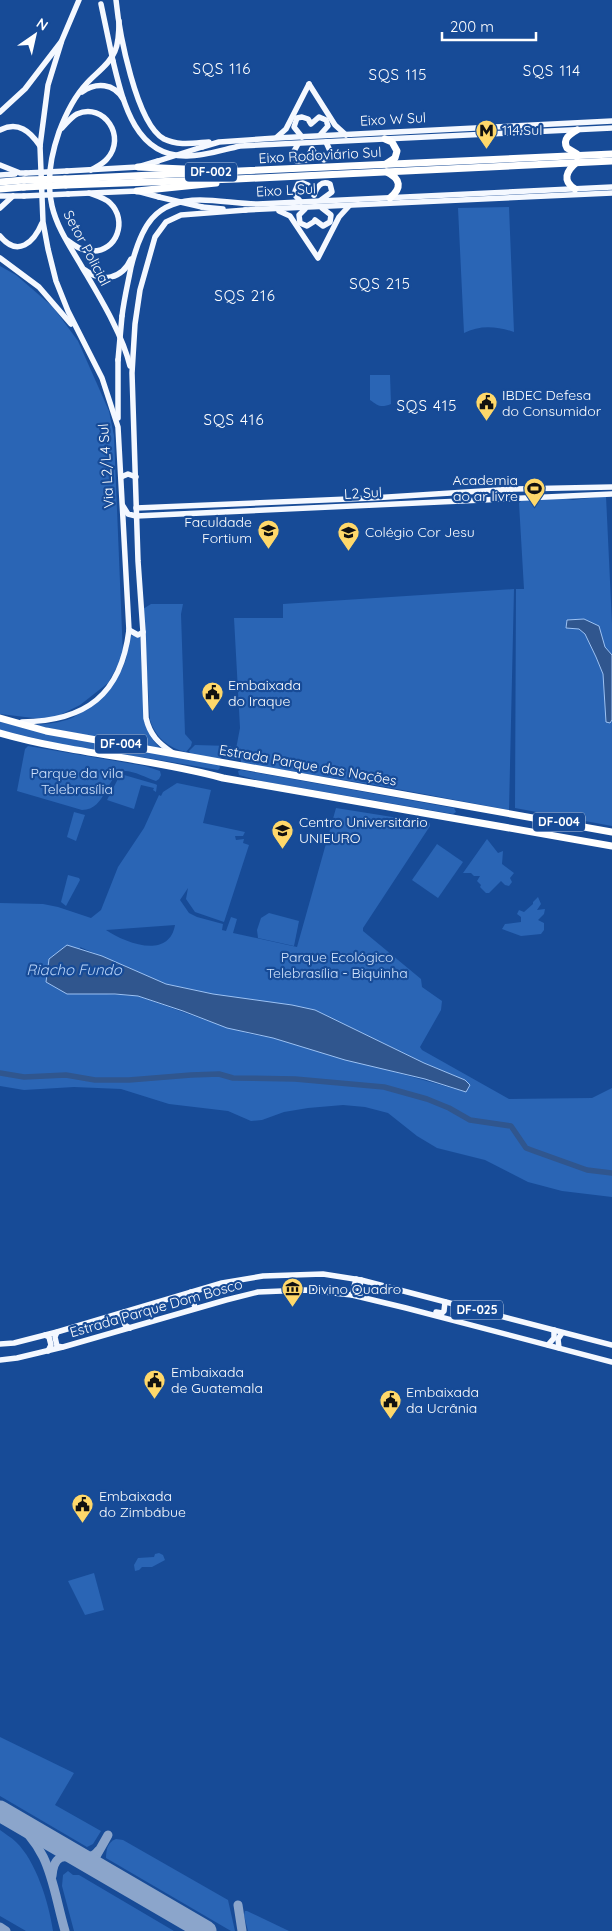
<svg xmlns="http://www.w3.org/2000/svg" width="612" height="1931" font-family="Quicksand,sans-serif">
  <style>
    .green { fill: #2a65b5; fill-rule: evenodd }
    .water { fill: #30568e; stroke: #9cc2f4 }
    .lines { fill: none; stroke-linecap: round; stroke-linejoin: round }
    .river { stroke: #30568e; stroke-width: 5.5 }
    .taxiway { stroke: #8ba5cb; stroke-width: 9 }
    .runway { stroke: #8ba5cb; stroke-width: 21 }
    .primary { stroke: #f4f8ff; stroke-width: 5.5 }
    .highway { stroke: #fff; stroke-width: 7 }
    .primary-bridge { stroke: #f4f8ff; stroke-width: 5.5 }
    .highway-bridge { stroke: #fff; stroke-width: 7 }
    .labels { text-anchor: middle; stroke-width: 4.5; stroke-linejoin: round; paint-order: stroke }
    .shield { fill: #174b97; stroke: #b9c9e0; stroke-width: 1 }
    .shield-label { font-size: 12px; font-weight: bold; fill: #fff }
    .street-label { font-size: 14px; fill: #fff; stroke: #174b97 }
    .poi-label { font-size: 14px; fill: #fff; stroke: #174b97; text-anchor: start }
    .park-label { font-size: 14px; fill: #d1e3fc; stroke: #174b97 }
    .neighbourhood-label { font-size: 15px; letter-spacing: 1px; fill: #fff; stroke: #174b97 }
    .water-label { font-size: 15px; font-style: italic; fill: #b6d2f8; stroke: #174b97 }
  </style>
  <rect width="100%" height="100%" fill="#174b97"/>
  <g class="green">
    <path d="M509,207L514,332C497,326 479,325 464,333L458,208Z"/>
    <path d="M0,266L16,275L53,307L78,341L109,411L114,436L123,656L108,683L80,705L50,720L0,714Z"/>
    <path d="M370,375H390L391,404C381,408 378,406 370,400Z"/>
    <path d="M606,496L612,624V826L515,808L516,589H524L519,503L523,499L560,498L573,500Z"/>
    <path d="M514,589L509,810L386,787L241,763V760L225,758L226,754H223L219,760L190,754L189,751L195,745L230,746L240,753L236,749L240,728L234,618H283V604Z"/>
    <path d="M151,604H183L181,614L185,734L192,742L191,746L186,752C168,748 156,738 150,720L143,609Z"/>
    <path d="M130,635L140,637L144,720C147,732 152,740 161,749L33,725C47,724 59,723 72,718C85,712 115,683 122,669C127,659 129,647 130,635Z"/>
    <path d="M0,722L43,732L219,764L220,768L218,770L148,758L85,750L0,730Z"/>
    <path d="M28,746L145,766L160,771L161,775L159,779L156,781C147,778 134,771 125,771C106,773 107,810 82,810L17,791L25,749Z"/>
    <path d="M241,770L454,808L456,812L453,814L261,781L239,775L238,771Z"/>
    <path d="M124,775L155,784L157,785L156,792L153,790L154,788L141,785L134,809L107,800L119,777Z"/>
    <path d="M177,783L211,790L203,823L245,832L243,836H235L236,840L244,839L243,843L249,845L224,922L195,912L186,899L188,888L180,900L189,913L197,917L223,924L222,930L226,931L231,917L237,919L233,933L297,947L336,808L430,823V826L363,928V931L421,979L422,987L442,1001L441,1010L420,1047L422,1050L509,1099L592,1098L612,1088V1197L562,1191L528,1182L485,1160L437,1148L417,1136L388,1113L365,1107L343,1105L308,1108L284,1112L262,1120L251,1121L228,1111L169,1104L121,1089L74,1087L24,1090L0,1086V903L43,904L58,907L91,918L101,910L118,867L144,828L159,795L161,796L163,792ZM175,925C169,960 125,943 106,930ZM80,947L166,984L213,994L315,1010L424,1063L465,1080L466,1092L273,1038L250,1034L205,1020L138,996L91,993Z"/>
    <path d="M74,812L85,815L76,841L67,837Z"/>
    <path d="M487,839L498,853L503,851L502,864L514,873L510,878L512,882L509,886L505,885L501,881L489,893H486L480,887L481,885L477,881L480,876H474L471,873H463Z"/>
    <path d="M437,844L463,862L438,898L412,880Z"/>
    <path d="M68,875L79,878L80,880L66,906L61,902Z"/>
    <path d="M538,897L541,904L537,910L545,909L544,914L538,920L544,923V930L541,934L521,936L502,929L505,924L521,922V917L517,914L519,910L524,912L533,904V902Z"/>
    <path d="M269,913L299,921L294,946L258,938L257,930L261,918Z"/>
    <path d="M159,1553L163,1555L165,1560L152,1567H142L139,1570L135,1571L134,1565L138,1558L154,1557L155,1554Z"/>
    <path d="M94,1573L104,1610L85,1615L68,1581Z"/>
    <path d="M0,1737L74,1773L55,1805L101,1831L93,1844L87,1847L0,1796Z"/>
    <path d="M0,1830C5,1834 11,1837 16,1842C36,1861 49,1903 53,1931H26L0,1916Z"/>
    <path d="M116,1839L123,1840L228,1900L235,1931H231L106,1858C106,1849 108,1842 116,1839Z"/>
    <path d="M68,1871L73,1875H79L174,1931H74L62,1886L63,1875Z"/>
    <path d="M245,1911H247L289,1931H248L244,1915Z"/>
  </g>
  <g class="water">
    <path d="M584,619L599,626L605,647L612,655V720L610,723L606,722L603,674L596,657L585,634L579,629L566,628L567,620Z"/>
    <path d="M67,945L102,956L166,984L213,994L292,1005L315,1010L424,1063L465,1080L470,1085L466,1092L425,1079L345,1060L273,1038L227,1028L183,1011L138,996L115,994H67L46,982L49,959Z"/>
  </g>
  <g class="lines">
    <path class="river" d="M0,1073L24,1077L66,1075L95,1080H129L191,1075L219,1074L233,1078L295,1079L384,1087L427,1099L449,1108L470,1120L511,1126L526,1148L534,1151L587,1170L612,1173"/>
    <g class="taxiway">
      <path d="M9,1816C52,1850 51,1882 65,1931"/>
      <path d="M103,1871L97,1865L95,1858L108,1835"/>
      <path d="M52,1876C55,1839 84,1869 98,1851"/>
      <path d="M238,1905L242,1931"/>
      <path d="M0,1927L6,1931"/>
    </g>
    <path class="runway" d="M0,1811L206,1931"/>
    <g class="primary">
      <path d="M116,0C119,31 136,124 164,139C178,146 194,143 209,142"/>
      <path d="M119,21C119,31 119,42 115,51C110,64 96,73 87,83C74,97 66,113 59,132C51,155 46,181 52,206C57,228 71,248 82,267C99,296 122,333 130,366"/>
      <path d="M113,61C123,102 135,157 187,156C205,156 222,150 240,146L612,128"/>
      <path d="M309,84L335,125L346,135"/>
      <path d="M82,92C96,82 114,83 123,99"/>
      <path d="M0,112L25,89L61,42"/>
      <path d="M62,128C67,123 71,117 77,114C104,102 127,137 107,159C103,164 96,167 91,170"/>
      <path d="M0,130C18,121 30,131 40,146"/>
      <path d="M277,137L286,129L309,84"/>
      <path d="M302,137L294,127L297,118L302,117L308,119L311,124L319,117L326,120L328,126L320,135"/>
      <path d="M298,144L293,153L297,161L306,160L312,149"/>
      <path d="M202,147L219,142L276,138L612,121"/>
      <path d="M312,149L318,158L324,160L329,157L331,153L326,142"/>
      <path d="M0,165L20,173H26"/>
      <path d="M67,171L138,167L158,161"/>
      <path d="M0,175L15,174"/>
      <path d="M68,194L137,191L159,197"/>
      <path d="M314,195C317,187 321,180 330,184L332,192L321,200"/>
      <path d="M0,196H24"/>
      <path d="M301,202L294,194L298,184L303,183L308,185L314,195"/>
      <path d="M202,207L223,209"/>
      <path d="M0,208L13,196"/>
      <path d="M305,209L299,215L300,223L307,226L315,221"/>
      <path d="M245,210L612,193"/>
      <path d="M279,211L290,216L318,258L339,217L349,206"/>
      <path d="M315,220L323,226L330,222L331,215L322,208"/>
      <path d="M0,236C18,258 34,242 42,223"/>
      <path d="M67,240C75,246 82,251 92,251C117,252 128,220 110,203C105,198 97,196 89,193"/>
      <path d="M0,258L39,287L71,324"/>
      <path d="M85,270C102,283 122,279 131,259"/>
      <path d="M122,316C124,299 128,283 131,267C141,227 154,200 200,200C220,200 239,204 258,204L612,187"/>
      <path d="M118,418V360"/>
      <path d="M121,477L128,474L136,477"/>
      <path d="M123,506L128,514L136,516L612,494"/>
      <path d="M136,508L372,498L515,489L612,487"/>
      <path d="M129,630L138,635L143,632"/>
      <path d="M22,722C86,721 121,695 129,630L118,427L102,378L68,311L56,281L48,249L43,222L40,146L48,85L62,40L79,0"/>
      <path d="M173,753C158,743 150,735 146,718L143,632L138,561L132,373L135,324L140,290L155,237L166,222L181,215L246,210"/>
      <path d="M191,1292V1296L195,1307"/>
      <path d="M352,1295L356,1279"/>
      <path d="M358,1296L361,1280"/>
      <path d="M124,1312L122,1316L125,1325L130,1328"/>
      <path d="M436,1312L442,1313L444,1311L445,1302"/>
      <path d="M57,1332L55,1337L57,1346L62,1347"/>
      <path d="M45,1335L49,1337L51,1345L48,1351"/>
      <path d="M0,1344L14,1343L57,1332L222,1283L263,1276L323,1274L361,1280L612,1345"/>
      <path d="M548,1345L554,1338V1330"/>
      <path d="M559,1348L558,1339L562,1333"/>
      <path d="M0,1360L17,1358L63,1347L226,1300L258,1292L306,1290L352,1295L406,1308L612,1362"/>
    </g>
    <g class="highway">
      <path d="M385,139L392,142L397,151L395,158L386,164"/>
      <path d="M577,154L567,148C562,139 570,134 577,130"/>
      <path d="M138,167L184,169"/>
      <path d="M387,172C401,179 402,188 390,198"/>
      <path d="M65,179L612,154"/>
      <path d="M0,182L24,180"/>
      <path d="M66,185L236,179L612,161"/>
      <path d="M0,189L24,187"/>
      <path d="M575,189C562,181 566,171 577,162"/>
      <path d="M137,191L216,183"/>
      <path d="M0,718L46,731L612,832"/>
      <path d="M0,733C73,754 150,758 223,778L612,846"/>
    </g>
    <g class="primary-bridge">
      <path d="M101,4L113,61"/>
      <path d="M158,161L202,147"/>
      <path d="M26,173L67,171"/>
      <path d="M24,196L68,194"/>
      <path d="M159,197L202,207"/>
      <path d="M118,360L122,316"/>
    </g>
    <g class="highway-bridge">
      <path d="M24,180L65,179"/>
      <path d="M24,187L66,185"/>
    </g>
  </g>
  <defs>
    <symbol id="metro-pin" viewBox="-11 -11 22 30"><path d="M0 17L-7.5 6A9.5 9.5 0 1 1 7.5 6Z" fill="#ffd86a" stroke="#174b97"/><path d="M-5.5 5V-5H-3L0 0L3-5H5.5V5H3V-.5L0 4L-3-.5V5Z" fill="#111"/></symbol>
    <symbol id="civic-pin" viewBox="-11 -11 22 30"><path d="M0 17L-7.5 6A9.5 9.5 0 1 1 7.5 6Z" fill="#ffd86a" stroke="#174b97"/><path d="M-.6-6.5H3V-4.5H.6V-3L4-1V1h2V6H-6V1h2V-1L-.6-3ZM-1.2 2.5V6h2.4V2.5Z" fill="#111"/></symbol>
    <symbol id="stadium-pin" viewBox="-11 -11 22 30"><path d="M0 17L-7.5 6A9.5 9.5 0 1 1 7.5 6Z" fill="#ffd86a" stroke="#174b97"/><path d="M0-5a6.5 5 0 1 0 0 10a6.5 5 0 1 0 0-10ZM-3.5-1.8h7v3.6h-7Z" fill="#111"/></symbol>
    <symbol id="university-pin" viewBox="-11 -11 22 30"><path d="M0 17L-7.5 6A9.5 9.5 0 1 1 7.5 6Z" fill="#ffd86a" stroke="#174b97"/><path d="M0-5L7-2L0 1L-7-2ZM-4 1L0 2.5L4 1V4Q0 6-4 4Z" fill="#111"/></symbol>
    <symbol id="museum-pin" viewBox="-11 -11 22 30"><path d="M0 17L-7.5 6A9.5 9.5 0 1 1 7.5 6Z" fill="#ffd86a" stroke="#174b97"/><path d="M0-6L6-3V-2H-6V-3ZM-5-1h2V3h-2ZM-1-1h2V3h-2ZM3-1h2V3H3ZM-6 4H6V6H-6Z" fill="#111"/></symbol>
  </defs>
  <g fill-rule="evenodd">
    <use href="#metro-pin" x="474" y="118" width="25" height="34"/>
    <use href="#civic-pin" x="474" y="390" width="25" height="34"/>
    <use href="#stadium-pin" x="522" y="476" width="25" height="34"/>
    <use href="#university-pin" x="256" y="518" width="25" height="34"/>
    <use href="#university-pin" x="336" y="520" width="25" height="34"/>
    <use href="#civic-pin" x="200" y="680" width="25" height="34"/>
    <use href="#university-pin" x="270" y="818" width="25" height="34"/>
    <use href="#museum-pin" x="280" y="1276" width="25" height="34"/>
    <use href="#civic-pin" x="142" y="1368" width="25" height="34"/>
    <use href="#civic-pin" x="378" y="1388" width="25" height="34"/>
    <use href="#civic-pin" x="70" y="1492" width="25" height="34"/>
  </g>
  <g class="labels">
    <g class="shield">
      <rect x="185" y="162.5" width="52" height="19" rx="4"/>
      <rect x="95" y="734.5" width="52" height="19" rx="4"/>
      <rect x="533" y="812.5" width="52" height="19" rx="4"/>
      <rect x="451" y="1300.5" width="52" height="19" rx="4"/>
    </g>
    <g class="shield-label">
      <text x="211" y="176">DF-002</text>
      <text x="121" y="748">DF-004</text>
      <text x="559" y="826">DF-004</text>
      <text x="477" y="1314">DF-025</text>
    </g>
    <g class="street-label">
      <text transform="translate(393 119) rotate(-3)" y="5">Eixo W Sul</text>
      <text transform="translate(320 155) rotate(-3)" y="5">Eixo Rodoviário Sul</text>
      <text transform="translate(286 190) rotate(-3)" y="5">Eixo L Sul</text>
      <text transform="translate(87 248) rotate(62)" y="5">Setor Policial</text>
      <text transform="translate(106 466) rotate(-94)" y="5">Via L2/L4 Sul</text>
      <text transform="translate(363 493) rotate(-3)" y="5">L2 Sul</text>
      <text transform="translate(308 765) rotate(10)" y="5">Estrada Parque das Nações</text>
      <text transform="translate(156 1308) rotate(-16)" y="5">Estrada Parque Dom Bosco</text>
    </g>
    <g class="poi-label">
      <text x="502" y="135">114 Sul</text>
      <text x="502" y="400">IBDEC Defesa<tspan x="502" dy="16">do Consumidor</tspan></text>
      <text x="518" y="485" text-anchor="end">Academia<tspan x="518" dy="16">ao ar livre</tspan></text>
      <text x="252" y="527" text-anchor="end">Faculdade<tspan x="252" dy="16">Fortium</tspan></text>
      <text x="365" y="537">Colégio Cor Jesu</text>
      <text x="228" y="690">Embaixada<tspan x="228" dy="16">do Iraque</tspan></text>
      <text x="299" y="827">Centro Universitário<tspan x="299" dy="16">UNIEURO</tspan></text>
      <text x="308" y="1294">Divino Quadro</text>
      <text x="171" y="1377">Embaixada<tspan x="171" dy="16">de Guatemala</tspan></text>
      <text x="406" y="1397">Embaixada<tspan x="406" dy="16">da Ucrânia</tspan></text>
      <text x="99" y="1501">Embaixada<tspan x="99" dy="16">do Zimbábue</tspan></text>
    </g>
    <g class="park-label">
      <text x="77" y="778">Parque da vila<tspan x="77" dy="16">Telebrasília</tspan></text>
      <text x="337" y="962">Parque Ecológico<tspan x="337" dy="16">Telebrasília - Biquinha</tspan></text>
    </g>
    <g class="neighbourhood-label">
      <text x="222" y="74">SQS 116</text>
      <text x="552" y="76">SQS 114</text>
      <text x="398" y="80">SQS 115</text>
      <text x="380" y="289">SQS 215</text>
      <text x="245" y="301">SQS 216</text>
      <text x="427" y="411">SQS 415</text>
      <text x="234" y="425">SQS 416</text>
    </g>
    <g class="water-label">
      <text x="74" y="975">Riacho Fundo</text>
    </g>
  </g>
  <g transform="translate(35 35) rotate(34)" stroke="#174b97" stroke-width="4" paint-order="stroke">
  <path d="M0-4L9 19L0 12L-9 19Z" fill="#ffffff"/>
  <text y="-8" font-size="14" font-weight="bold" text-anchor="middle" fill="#ffffff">N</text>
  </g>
  <path d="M442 32v8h94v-8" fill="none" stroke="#ffffff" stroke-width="2.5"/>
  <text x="450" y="32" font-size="15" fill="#ffffff" stroke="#174b97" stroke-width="4" paint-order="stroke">200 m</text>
</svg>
